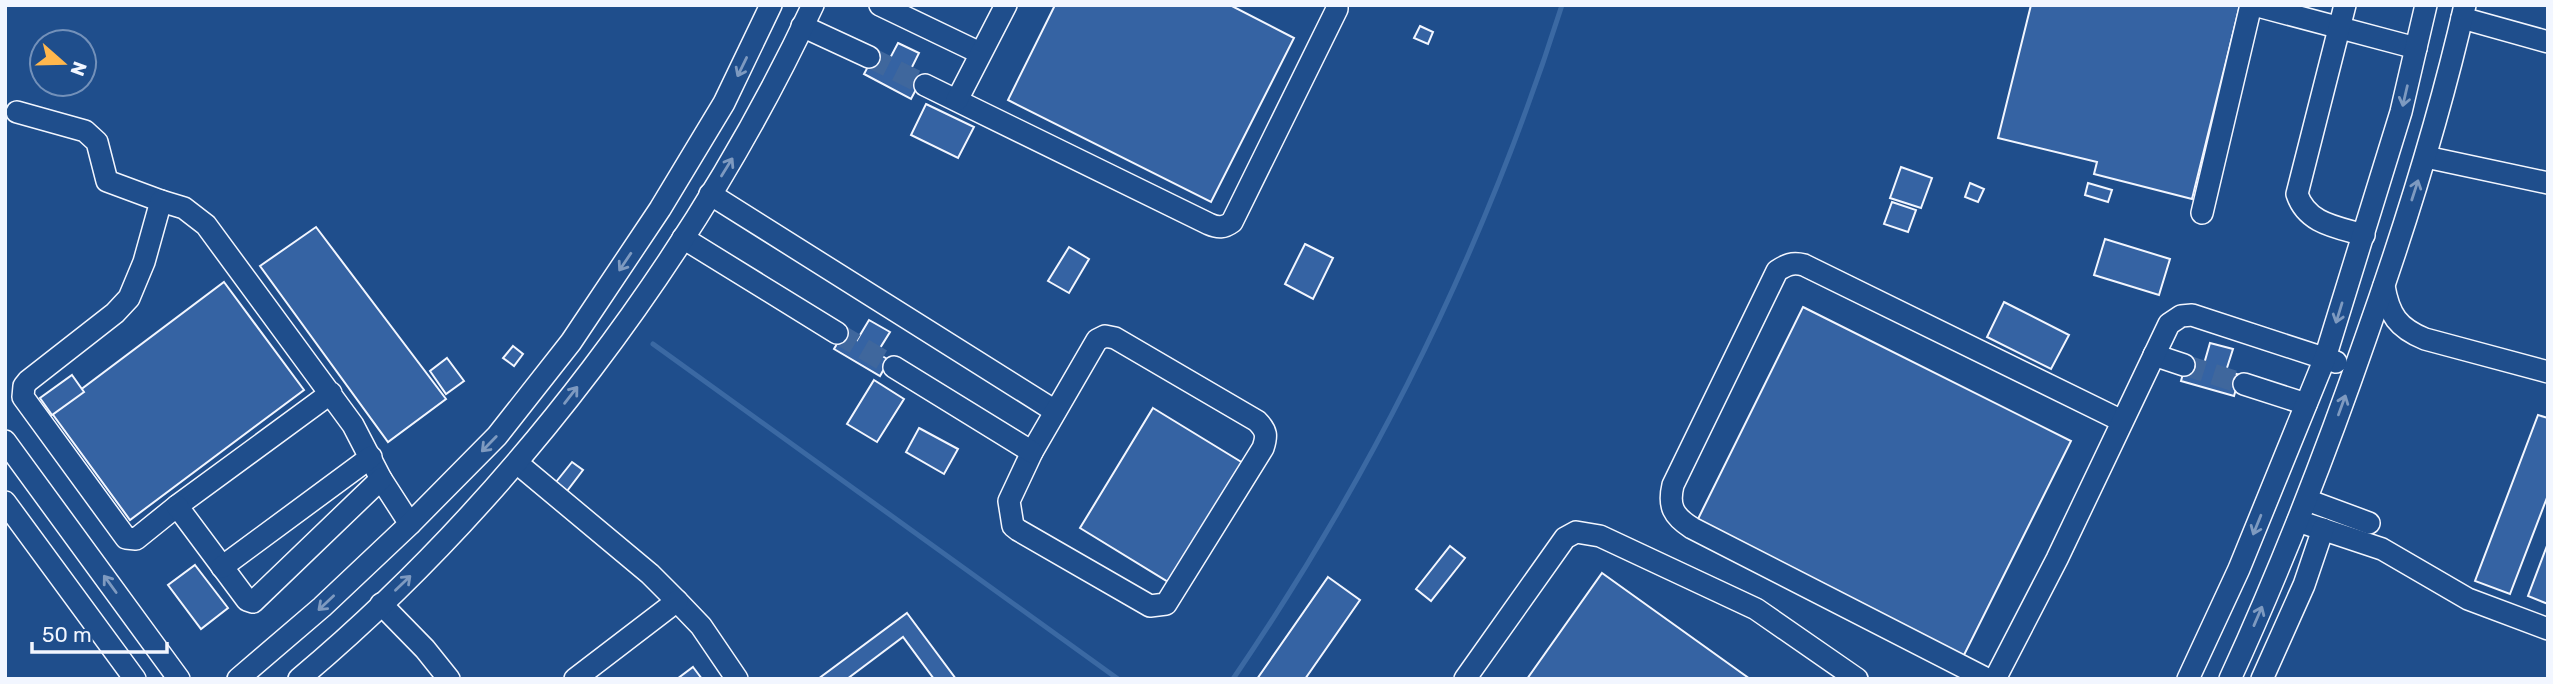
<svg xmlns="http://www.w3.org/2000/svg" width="2553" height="684" font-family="Rubik,sans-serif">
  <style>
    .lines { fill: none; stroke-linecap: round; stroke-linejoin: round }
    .stream { stroke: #3b69a3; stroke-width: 5 }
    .building { fill: #3563a3; stroke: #f2f6ff; stroke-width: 2 }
    .minor-tunnel { stroke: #3f679d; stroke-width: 21; stroke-dasharray: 21 10; stroke-linecap: butt }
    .minor-casing { stroke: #f2f6ff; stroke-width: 24 }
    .minor { stroke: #1f4e8c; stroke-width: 21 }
    .oneway { stroke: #7e9ac0 }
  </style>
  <rect width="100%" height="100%" fill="#1f4e8c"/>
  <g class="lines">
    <g class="stream">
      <path d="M653,344L1118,679"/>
      <path d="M1233,679C1375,471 1486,245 1562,5"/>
    </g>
  </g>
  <g class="building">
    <path d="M1055,5H1230L1294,38L1211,202L1008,100Z"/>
    <path d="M2031,5H2240L2192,199L2094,174L2097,162L1998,138Z"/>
    <path d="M1420,26L1433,32L1428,44L1414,38Z"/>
    <path d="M898,43L919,53L908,75L920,82L911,99L864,74L873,57L887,64Z"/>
    <path d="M926,104L974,127L958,158L911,135Z"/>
    <path d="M1901,167L1932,178L1921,208L1890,198Z"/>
    <path d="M1970,183L1984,189L1978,202L1965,197Z"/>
    <path d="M2088,183L2112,190L2108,202L2085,195Z"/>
    <path d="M1892,202L1916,210L1908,232L1884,224Z"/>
    <path d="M316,227L446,399L388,442L260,266Z"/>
    <path d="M2105,239L2170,259L2159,295L2094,275Z"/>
    <path d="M1305,244L1333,258L1313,299L1285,284Z"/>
    <path d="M1069,247L1089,259L1069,293L1048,281Z"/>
    <path d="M224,282L304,390L130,520L51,412Z"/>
    <path d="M2004,302L2069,335L2051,369L1987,337Z"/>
    <path d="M1803,307L2071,441L1963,657L1696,523Z"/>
    <path d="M869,320L890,332L877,353L889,360L880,376L834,349L844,332L857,340Z"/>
    <path d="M2210,343L2233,349L2226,371L2240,375L2234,396L2181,381L2187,359L2204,364Z"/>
    <path d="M513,346L523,354L514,366L503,358Z"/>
    <path d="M447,358L464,381L446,394L430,371Z"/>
    <path d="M72,375L84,392L52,415L40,398Z"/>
    <path d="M874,380L904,399L877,442L847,424Z"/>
    <path d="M1153,408L1243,463L1170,583L1080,528Z"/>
    <path d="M2538,415L2548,418V495L2510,594L2475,581Z"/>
    <path d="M919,428L958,449L944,474L906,452Z"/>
    <path d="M572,462L583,470L567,491L556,482Z"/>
    <path d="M2548,543V604L2528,596Z"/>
    <path d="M1450,546L1465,558L1431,601L1416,589Z"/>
    <path d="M195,565L228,608L201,629L168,585Z"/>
    <path d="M1602,573L1750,679H1527Z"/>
    <path d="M1328,577L1360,600L1305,679H1257Z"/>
    <path d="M907,613L956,679H934L903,637L847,679H818Z"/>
    <path d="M693,667L702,679H677Z"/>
  </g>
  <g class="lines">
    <g class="minor-tunnel">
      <path d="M869,57L925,85"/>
      <path d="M837,333L894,367"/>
      <path d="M2184,365L2244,384"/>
    </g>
    <defs>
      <g id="minor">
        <path d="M880,5L980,53"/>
        <path d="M2254,5L2416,48"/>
        <path d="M2345,5L2297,194C2307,224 2337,227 2364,235"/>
        <path d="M2462,18L2548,42"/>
        <path d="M802,26L869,57"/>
        <path d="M925,85L1209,224C1218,228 1224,228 1232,222L1337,9V5"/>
        <path d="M957,100L1006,5"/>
        <path d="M17,112L85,131L97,142L107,181L161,201"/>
        <path d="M2426,157L2548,183"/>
        <path d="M710,194L1055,411"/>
        <path d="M2202,213L2251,5"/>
        <path d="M683,238L837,333"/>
        <path d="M2384,286C2389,315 2398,328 2425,339L2548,372"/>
        <path d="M1105,336L1115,338L1257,421C1267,431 1267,436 1263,448L1166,604L1150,606L1018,530L1013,526L1009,501L1032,452L1097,340Z"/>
        <path d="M2154,355L2184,365"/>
        <path d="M894,367L1032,452"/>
        <path d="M2244,384L2306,404"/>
        <path d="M331,393L177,506L136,539L126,538L23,397L24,386L28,381L115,313L129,298L144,262L161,201L184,208L206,225L353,425L381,479L410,524"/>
        <path d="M5,441L179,679"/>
        <path d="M517,463L650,574L677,601L701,626L737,679"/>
        <path d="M2307,500L2369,523"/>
        <path d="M5,502L135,679"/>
        <path d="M177,506L247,600L253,602L381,479"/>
        <path d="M2298,521L2382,549L2468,599L2548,629"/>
        <path d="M222,567L371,457"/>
        <path d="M381,604L425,649L449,679"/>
        <path d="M238,679L322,607L410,524L497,436L571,342L660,209L724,103L771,5"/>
        <path d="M299,679C511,501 696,255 813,5"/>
        <path d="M575,679L677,601"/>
        <path d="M1465,679L1565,538L1576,532L1600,536L1756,609L1857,679"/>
        <path d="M1987,679L1692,528C1673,516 1668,506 1673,485L1777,271C1786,265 1792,262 1804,265L2122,421"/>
        <path d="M1995,679L2057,559L2169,324L2181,316L2192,315L2336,362"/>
        <path d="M2188,679L2239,569L2325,358L2401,112L2426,5"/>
        <path d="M2230,679C2281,568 2325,455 2365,340C2404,230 2439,119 2465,5"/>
        <path d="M2262,679L2304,585L2323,529"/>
      </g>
    </defs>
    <use href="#minor" class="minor-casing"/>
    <use href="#minor" class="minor"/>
  </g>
  <defs><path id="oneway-shaft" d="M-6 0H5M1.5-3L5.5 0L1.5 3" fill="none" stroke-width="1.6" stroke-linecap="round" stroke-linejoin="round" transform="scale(1.75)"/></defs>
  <g class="oneway">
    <use href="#oneway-shaft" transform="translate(742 67) rotate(116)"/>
    <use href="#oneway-shaft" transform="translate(2405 96) rotate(103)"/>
    <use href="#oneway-shaft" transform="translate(727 167) rotate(-58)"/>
    <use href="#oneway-shaft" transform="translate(2415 190) rotate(-72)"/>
    <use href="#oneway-shaft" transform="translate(625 262) rotate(124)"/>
    <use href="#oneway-shaft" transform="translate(2339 313) rotate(107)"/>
    <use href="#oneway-shaft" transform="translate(571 395) rotate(-52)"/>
    <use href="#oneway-shaft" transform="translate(2342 405) rotate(-70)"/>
    <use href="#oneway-shaft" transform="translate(489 444) rotate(134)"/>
    <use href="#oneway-shaft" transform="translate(2257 525) rotate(112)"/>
    <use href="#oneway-shaft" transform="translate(403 583) rotate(-44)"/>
    <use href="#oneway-shaft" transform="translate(110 584) rotate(-126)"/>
    <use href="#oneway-shaft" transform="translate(326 603) rotate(137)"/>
    <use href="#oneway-shaft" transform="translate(2258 616) rotate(-67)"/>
  </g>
  <rect width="2553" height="684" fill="none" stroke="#f2f6ff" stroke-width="14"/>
  <g transform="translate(63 63) rotate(110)"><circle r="33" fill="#1f4e8c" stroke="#7391ba" stroke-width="2"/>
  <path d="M0-5L12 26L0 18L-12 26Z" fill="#ffb74d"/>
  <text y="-10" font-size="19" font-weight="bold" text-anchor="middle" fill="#f2f6ff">N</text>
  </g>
  <path d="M32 642v10h135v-10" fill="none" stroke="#f2f6ff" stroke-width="3.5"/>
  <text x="42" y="642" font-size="21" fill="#f2f6ff" stroke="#1f4e8c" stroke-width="5" paint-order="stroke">50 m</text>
</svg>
